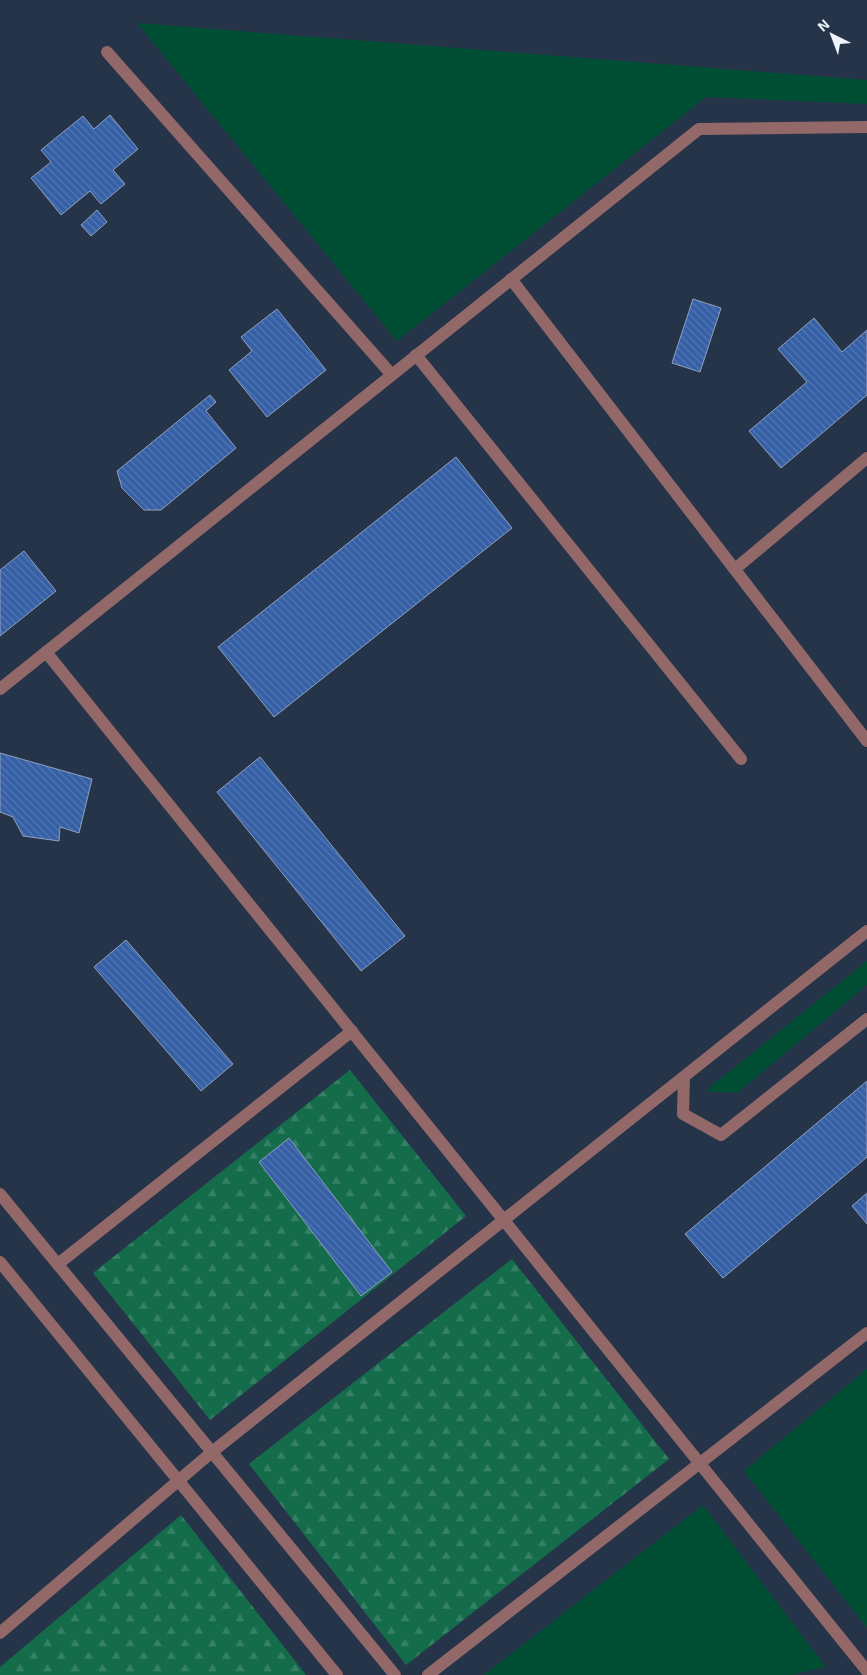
<svg xmlns="http://www.w3.org/2000/svg" width="867" height="1675" font-family="'Exo 2',sans-serif">
  <style>
    .grass { fill: #004f34 }
    .forest { fill: url(#forest-firs) }
    .building { fill: url(#building-back-hatch); stroke: #90a1bc }
    .lines { fill: none; stroke-linecap: round; stroke-linejoin: round }
    .service { stroke: #926868; stroke-width: 12 }
  </style>
  <defs>
    <pattern id="forest-firs" width="22" height="20" patternUnits="userSpaceOnUse" patternTransform="scale(1.25)"><rect width="22" height="20" fill="#146c4b"/><path d="M5 1l3.5 6h-7zM16 11l3.5 6h-7z" fill="#368166"/></pattern>
    <pattern id="building-back-hatch" width="6" height="6" patternUnits="userSpaceOnUse" patternTransform="scale(1.25)"><rect width="6" height="6" fill="#3660a6"/><path d="M-1 5l2 2M0 0l6 6M5-1l2 2" fill="none" stroke="#5377b3"/></pattern>
  </defs>
  <rect width="100%" height="100%" fill="#26344a"/>
  <g class="grass">
    <path d="M137,23L867,80V104L706,97L397,341Z"/>
    <path d="M867,961V985L737,1093L705,1091Z"/>
    <path d="M867,1369V1628L744,1471Z"/>
    <path d="M703,1505L826,1667L791,1675H484Z"/>
  </g>
  <g class="forest">
    <path d="M350,1070L466,1216L210,1420L93,1273Z"/>
    <path d="M512,1259L669,1459L406,1665L249,1464Z"/>
    <path d="M181,1515L306,1675H0V1667Z"/>
  </g>
  <g class="building">
    <path d="M110,115L138,149L113,170L125,184L101,204L90,191L61,215L31,178L51,162L41,150L83,116L94,129Z"/>
    <path d="M97,210L107,222L91,236L81,225Z"/>
    <path d="M693,299L721,308L700,372L672,363Z"/>
    <path d="M277,309L326,370L267,417L229,370L252,351L241,337Z"/>
    <path d="M814,318L842,352L867,330V395L781,468L749,431L807,382L778,349Z"/>
    <path d="M210,395L216,402L206,411L236,448L161,510H144L122,488L117,471Z"/>
    <path d="M456,457L512,528L274,717L218,647Z"/>
    <path d="M24,551L56,591L0,636V570Z"/>
    <path d="M0,753L92,779L79,833L60,827L59,841L23,836L13,817L0,812Z"/>
    <path d="M260,757L405,936L361,971L217,792Z"/>
    <path d="M126,940L233,1064L201,1091L94,967Z"/>
    <path d="M867,1081V1157L723,1278L685,1234Z"/>
    <path d="M289,1138L392,1272L361,1296L259,1162Z"/>
    <path d="M867,1193V1224L852,1206Z"/>
  </g>
  <g class="lines">
    <g class="service">
      <path d="M107,52L392,375"/>
      <path d="M511,279L867,741"/>
      <path d="M416,355L741,759"/>
      <path d="M735,569L867,458"/>
      <path d="M46,652L867,1671"/>
      <path d="M0,689L699,129L867,127"/>
      <path d="M684,1077L683,1114L721,1135L867,1019"/>
      <path d="M0,1194L395,1675"/>
      <path d="M0,1262L337,1675"/>
      <path d="M58,1264L352,1031"/>
      <path d="M0,1633L212,1452L867,931"/>
      <path d="M428,1675L867,1333"/>
    </g>
  </g>
  <g transform="translate(832 35) rotate(318)" stroke="#26344a" stroke-width="4" paint-order="stroke">
  <path d="M0-4L9 19L0 12L-9 19Z" fill="#eef3fc"/>
  <text y="-8" font-size="14" font-weight="bold" text-anchor="middle" fill="#eef3fc">N</text>
  </g>
</svg>
